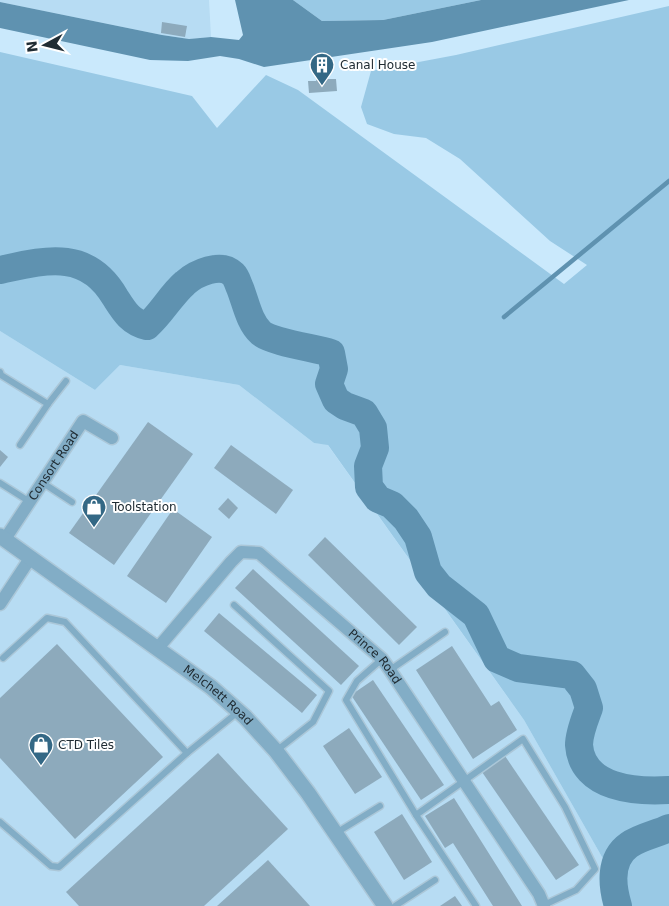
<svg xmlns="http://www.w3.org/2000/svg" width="669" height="906" font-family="'DejaVu Sans',sans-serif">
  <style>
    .built { fill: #b7dcf3 }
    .green { fill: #99c9e5 }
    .water { fill: #5f92b0 }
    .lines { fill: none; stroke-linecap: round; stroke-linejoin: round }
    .stream { stroke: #5f92b0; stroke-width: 4.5 }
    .river { stroke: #5f92b0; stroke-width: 28 }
    .building { fill: #8daabc }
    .service-casing { stroke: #abc7d8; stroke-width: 9 }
    .minor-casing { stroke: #abc7d8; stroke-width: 15 }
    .tertiary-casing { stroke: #abc7d8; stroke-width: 18 }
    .service { stroke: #82adc6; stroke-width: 6 }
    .minor { stroke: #82adc6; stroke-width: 12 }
    .tertiary { stroke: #82adc6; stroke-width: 15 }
    .labels { text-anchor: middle; stroke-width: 4; stroke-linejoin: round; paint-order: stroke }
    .poi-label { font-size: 12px; fill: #202c33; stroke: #fff; text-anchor: start }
    .street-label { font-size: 12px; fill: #202c33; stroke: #fff }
  </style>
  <rect width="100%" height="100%" fill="#cae9fc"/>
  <g class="built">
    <path d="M0,0H209L211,37L189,39L162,35L0,2Z"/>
    <path d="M0,331L95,390L120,365L239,385L314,443L327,444L524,720L606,864L621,906H0Z"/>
  </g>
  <g class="green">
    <path d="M293,0H481L383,20L322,21Z"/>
    <path d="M669,6V906H621L606,864L524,720L328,445L314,443L239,385L120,365L95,390L0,331V52L192,96L217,128L266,75L298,90L564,284L587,265L550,241L460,159L426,138L394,134L367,124L361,107L371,71L456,55Z"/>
  </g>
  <path class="water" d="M235,0H293L322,21L383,20L481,0H629L432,42L264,67L239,59L220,56L188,61L150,60L0,28V2L162,35L189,39L211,37L239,40L243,35Z"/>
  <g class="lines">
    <path class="stream" d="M504,317L669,181"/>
    <g class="river">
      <path d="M0,270C46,260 87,249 115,297C124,311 130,322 147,326C161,314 171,295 185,283C196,273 221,262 233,274C237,278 238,284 240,288C246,303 249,322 261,333C272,342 315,348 331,353L334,369L329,384L336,400L345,406L364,413L373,428L375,448L368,466L369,487L378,499L392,505L406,519L418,537L428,572L439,586L476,615L497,659L518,668L572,675L583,689L589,708C585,719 579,733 579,745C582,789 637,792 669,790"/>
      <path d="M618,906C612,886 609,859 629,845C640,837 657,834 669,828"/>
    </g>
  </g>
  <g class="building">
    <path d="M162,22L187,26L185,37L161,33Z"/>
    <path d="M319,73H324L328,79H336L337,91L309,93L308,81H316Z"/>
    <path d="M148,422L193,454L114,565L69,533Z"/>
    <path d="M231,445L293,490L276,514L214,468Z"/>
    <path d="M0,450L8,457L0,467Z"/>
    <path d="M228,498L238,508L229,519L218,509Z"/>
    <path d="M173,509L212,537L166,603L127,576Z"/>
    <path d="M325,537L417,627L399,645L308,555Z"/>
    <path d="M253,569L359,666L341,685L235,588Z"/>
    <path d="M219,613L317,695L302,713L204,631Z"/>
    <path d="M57,644L163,757L75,839L0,758V698Z"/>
    <path d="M452,646L491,706L499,701L517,730L473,759L416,670Z"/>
    <path d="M373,680L444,785L421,800L351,695Z"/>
    <path d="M349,728L382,777L355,794L323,746Z"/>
    <path d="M218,753L288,829L204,906H79L66,892Z"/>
    <path d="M505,756L579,865L556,880L482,772Z"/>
    <path d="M454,798L522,906H493L453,843L445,848L425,816Z"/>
    <path d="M402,814L432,862L404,880L374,832Z"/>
    <path d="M268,860L310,906H217Z"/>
    <path d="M455,896L462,906H440Z"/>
  </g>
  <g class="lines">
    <defs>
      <g id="service">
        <path d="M0,372L1,375L48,404L20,445"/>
        <path d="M48,404L66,381"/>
        <path d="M0,483L30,502"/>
        <path d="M43,483L72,502"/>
        <path d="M234,605L329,691L313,722L276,751"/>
        <path d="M3,658L47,618L65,622L187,753L238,712"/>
        <path d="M382,659L357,681L346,700L416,815L476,906"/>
        <path d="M390,670L445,632"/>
        <path d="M416,815L523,739L565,807L595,869L576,890L544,905"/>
        <path d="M0,822L51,866L59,867L187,753"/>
        <path d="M336,833L380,806"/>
        <path d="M395,906L435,880"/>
      </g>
      <g id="minor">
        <path id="s1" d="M5,539L83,421L112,438"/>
        <path d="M0,604L31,557"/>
        <path id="s2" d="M157,649L231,562L241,552L259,553L382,659L390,670L539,894L544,906"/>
      </g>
      <g id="tertiary">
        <path id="s3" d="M0,536L211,687L245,717L276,751L308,793L385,906"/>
      </g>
    </defs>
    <use href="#service" class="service-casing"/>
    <use href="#minor" class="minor-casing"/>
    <use href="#tertiary" class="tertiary-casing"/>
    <use href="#service" class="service"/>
    <use href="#minor" class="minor"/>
    <use href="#tertiary" class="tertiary"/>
  </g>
  <defs>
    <symbol id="building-pin" viewBox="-11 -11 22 30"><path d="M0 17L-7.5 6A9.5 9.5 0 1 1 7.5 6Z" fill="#346885" stroke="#fff"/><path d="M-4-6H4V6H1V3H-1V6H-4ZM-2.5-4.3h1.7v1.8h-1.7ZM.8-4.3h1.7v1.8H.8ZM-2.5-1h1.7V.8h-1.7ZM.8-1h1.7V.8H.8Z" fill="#fff"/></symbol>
    <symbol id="shop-pin" viewBox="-11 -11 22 30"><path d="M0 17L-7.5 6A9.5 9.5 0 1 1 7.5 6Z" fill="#346885" stroke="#fff"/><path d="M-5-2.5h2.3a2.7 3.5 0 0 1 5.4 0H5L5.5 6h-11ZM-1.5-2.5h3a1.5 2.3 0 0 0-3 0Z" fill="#fff"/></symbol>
  </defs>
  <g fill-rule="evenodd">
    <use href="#building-pin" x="308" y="51" width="28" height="38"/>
    <use href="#shop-pin" x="80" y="493" width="28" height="38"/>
    <use href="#shop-pin" x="27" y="731" width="28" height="38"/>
  </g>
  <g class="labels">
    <g class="poi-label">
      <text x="340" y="69">Canal House</text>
      <text x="112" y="511">Toolstation</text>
      <text x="58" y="749">CTD Tiles</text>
    </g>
    <g class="street-label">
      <text dy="4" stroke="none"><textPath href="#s1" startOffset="88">Consort Road</textPath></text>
      <text dy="4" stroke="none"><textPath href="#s2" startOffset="302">Prince Road</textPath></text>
      <text dy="4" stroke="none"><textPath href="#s3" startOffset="270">Melchett Road</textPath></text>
    </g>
  </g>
  <g transform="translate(45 45) rotate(263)" stroke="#ffffff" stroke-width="4" paint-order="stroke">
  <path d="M0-4L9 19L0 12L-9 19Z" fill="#202c33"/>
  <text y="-8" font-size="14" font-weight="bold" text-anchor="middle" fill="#202c33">N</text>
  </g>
</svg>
